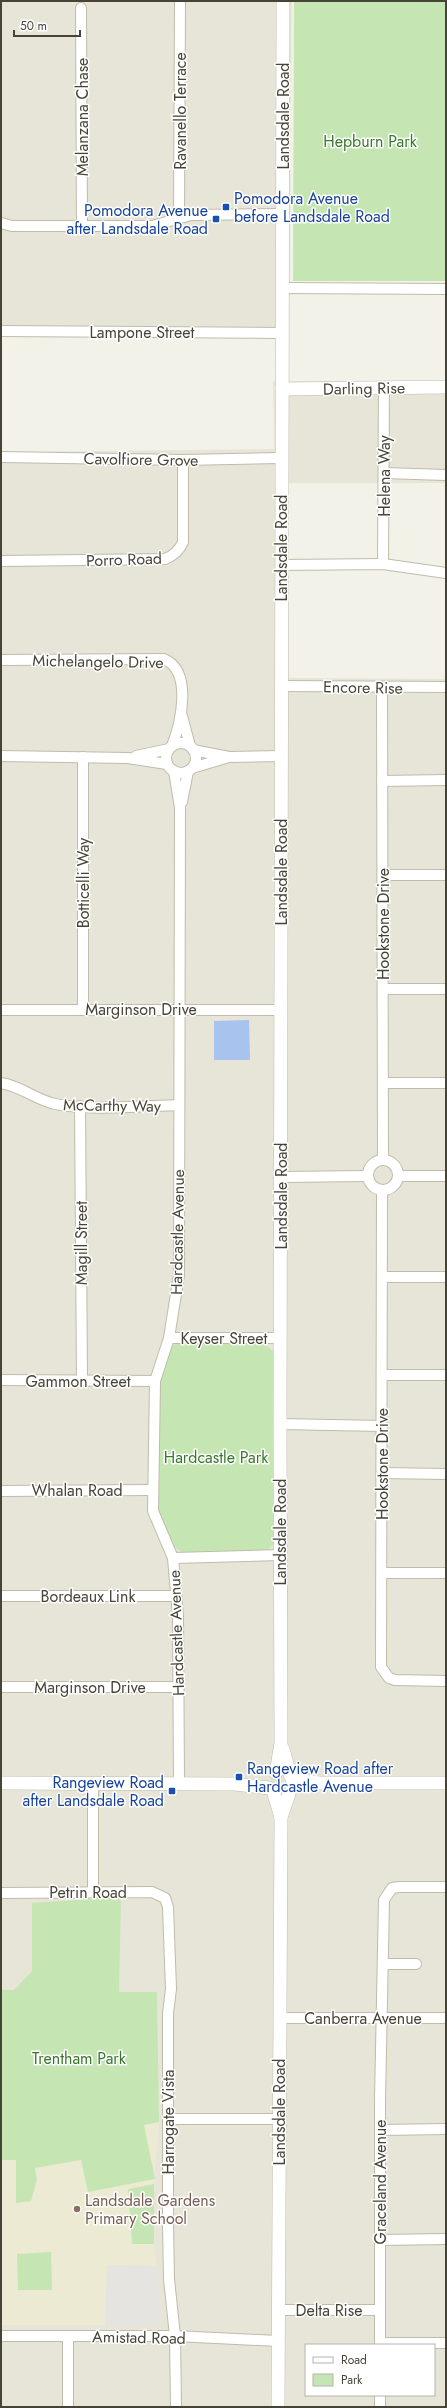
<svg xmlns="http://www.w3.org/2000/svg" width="447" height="2408" font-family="Jost,sans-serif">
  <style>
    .residential { fill: #e7e5d7; fill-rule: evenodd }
    .education { fill: #ecead3 }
    .green { fill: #c5e6b3 }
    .parking { fill: #e5e4e0 }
    .water { fill: #a8c3ed }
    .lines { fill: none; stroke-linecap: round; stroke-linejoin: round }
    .minor-casing { stroke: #bfbcab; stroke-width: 12 }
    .tertiary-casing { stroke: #bfbcab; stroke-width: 14 }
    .minor { stroke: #fff; stroke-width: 10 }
    .tertiary { stroke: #fff; stroke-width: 13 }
    .transit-dot { fill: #1a4fb4; stroke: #fff; stroke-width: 1.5 }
    .education-dot { fill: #8d6e63; stroke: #fff; stroke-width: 1.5 }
    .labels { text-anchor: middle; stroke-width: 3; stroke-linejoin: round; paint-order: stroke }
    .street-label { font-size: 16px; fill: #474437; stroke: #fff }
    .park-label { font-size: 16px; fill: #3a762d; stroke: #fff }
    .transit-label { font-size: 16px; fill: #164399; stroke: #fff; text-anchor: start }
    .education-label { font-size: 16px; fill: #785e54; stroke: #fff; text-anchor: start }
  </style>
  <rect width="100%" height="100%" fill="#f3f2e9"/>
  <g class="residential">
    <path d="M292,1L289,335L1,336V2Z"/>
    <path d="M273,381H446V483H287L288,678L446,679V2407H1V452L274,449ZM306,2345H434V2395H306Z"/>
  </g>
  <path class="education" d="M159,2122L154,2184L153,2234L161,2309L160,2320L155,2325H1V2160H35L96,2134Z"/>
  <g class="green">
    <path d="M294,1H446V281H293Z"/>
    <path d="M177,1343H264L275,1353V1542L267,1551L182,1552L172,1545L158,1517L160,1381L170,1347Z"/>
    <path d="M121,1897L119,1992H157L159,2122L144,2125L155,2179L88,2192L81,2160L35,2168L37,2180L31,2201L16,2203V2160H1V1990H14L32,1971V1903Z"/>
    <path d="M154,2184V2244H132L128,2189Z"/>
    <path d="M51,2252L52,2290H18L17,2254Z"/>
  </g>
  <path class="parking" d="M107,2265L157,2266L161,2309L160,2320L155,2325H105Z"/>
  <path class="water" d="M249,1020L250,1060H214V1021Z"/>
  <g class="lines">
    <defs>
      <g id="minor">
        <path d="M81,8L82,227"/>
        <path d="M179,218L180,4"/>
        <path d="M1,223L12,226H152L191,215L283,214"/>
        <path d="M283,288L446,289"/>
        <path d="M1,331L282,333"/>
        <path d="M1,457L183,460L281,458"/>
        <path d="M384,473L446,475"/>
        <path d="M1,561L165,559C173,556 179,551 183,542V460"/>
        <path d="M383,564L384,387"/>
        <path d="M281,565L383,564L446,573"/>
        <path d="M1,660L164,659C193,671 181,723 172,746"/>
        <path d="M281,686L446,687"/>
        <path d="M382,688L383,1160"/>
        <path d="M182,716L190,746"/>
        <circle cx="181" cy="758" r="15"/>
        <path d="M193,750L229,757L281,756"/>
        <path d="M1,756L128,758L167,764"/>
        <path d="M136,756L169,749"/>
        <path d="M192,768L229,757"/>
        <path d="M174,771L180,808L179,1275L169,1338L155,1381L153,1511L173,1558L178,1616L179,1785"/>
        <path d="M382,781L446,780"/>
        <path d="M182,802L188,771"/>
        <path d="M383,875H446"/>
        <path d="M383,989H446"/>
        <path d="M83,1009V757"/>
        <path d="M1,1010H281"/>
        <path d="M1,1083C21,1086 36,1100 55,1104C90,1111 142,1106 179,1105"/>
        <path d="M383,1083H446"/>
        <path d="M80,1106L82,1380"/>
        <circle cx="383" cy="1175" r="15"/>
        <path d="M398,1176H446"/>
        <path d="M281,1177L367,1176"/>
        <path d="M382,1191L381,1667L389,1678L395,1680L446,1681"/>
        <path d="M382,1277H446"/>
        <path d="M169,1338H280"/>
        <path d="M382,1375H446"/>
        <path d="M1,1380L155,1381"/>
        <path d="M280,1424L382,1426"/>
        <path d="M382,1473L446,1474"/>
        <path d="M1,1491L153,1490"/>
        <path d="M173,1558L280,1555"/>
        <path d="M382,1573H446"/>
        <path d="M1,1596H175"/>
        <path d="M1,1687H179"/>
        <path d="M93,1892V1784"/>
        <path d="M1,1893L152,1892L165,1898L168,1907L171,1989L168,2013V2223L169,2279L175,2336L176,2407"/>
        <path d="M383,1964H416"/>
        <path d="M280,2018H446"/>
        <path d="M169,2119H279"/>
        <path d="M380,2130L446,2129"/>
        <path d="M380,2240L446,2239"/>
        <path d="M278,2310H380"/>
        <path d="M1,2336H175L278,2341"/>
        <path d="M68,2336V2407"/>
        <path d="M380,2343H446"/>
        <path d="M380,2345V2100L384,1900L392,1888L399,1887H446"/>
        <path d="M380,2407V2395"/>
      </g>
      <g id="tertiary">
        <path d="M282,389L446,387"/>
        <path d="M283,1749L290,1775"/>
        <path d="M276,1773L281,1743L280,1424L283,1"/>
        <path d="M292,1779L319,1783H446"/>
        <path d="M1,1783L235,1784L269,1788"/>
        <path d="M274,1794L281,1817"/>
        <path d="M278,2407L281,1817L289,1794"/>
      </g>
    </defs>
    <use href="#minor" class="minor-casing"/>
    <use href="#tertiary" class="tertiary-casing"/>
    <use href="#minor" class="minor"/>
    <use href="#tertiary" class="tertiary"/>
  </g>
  <g class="transit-dot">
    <rect x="222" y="203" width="8" height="8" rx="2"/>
    <rect x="212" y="215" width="8" height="8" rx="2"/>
    <rect x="235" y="1773" width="8" height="8" rx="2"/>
    <rect x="168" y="1787" width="8" height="8" rx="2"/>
  </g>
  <circle class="education-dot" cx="77" cy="2209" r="4"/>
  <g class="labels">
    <g class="street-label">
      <text transform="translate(180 111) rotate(-90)" y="6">Ravanello Terrace</text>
      <text transform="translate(283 116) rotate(-90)" y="6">Landsdale Road</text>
      <text transform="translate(82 117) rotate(-90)" y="6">Melanzana Chase</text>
      <text x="142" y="338">Lampone Street</text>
      <text transform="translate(364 388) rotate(-1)" y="6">Darling Rise</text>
      <text transform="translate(141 459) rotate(1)" y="6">Cavolfiore Grove</text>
      <text transform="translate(384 476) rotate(-90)" y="6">Helena Way</text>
      <text transform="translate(281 548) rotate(-90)" y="6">Landsdale Road</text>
      <text transform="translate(124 559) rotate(-2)" y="6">Porro Road</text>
      <text transform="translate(98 661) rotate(1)" y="6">Michelangelo Drive</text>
      <text transform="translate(363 687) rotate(1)" y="6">Encore Rise</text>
      <text transform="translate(281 872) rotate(-90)" y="6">Landsdale Road</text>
      <text transform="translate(83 883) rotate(-90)" y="6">Botticelli Way</text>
      <text transform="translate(383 924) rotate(-90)" y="6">Hookstone Drive</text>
      <text x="141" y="1015">Marginson Drive</text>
      <text transform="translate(112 1105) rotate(1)" y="6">McCarthy Way</text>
      <text transform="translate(281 1196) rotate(-90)" y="6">Landsdale Road</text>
      <text transform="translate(177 1232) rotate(-89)" y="6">Hardcastle Avenue</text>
      <text transform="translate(81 1243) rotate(-90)" y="6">Magill Street</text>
      <text x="224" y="1344">Keyser Street</text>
      <text x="78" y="1387">Gammon Street</text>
      <text transform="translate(382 1464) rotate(-90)" y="6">Hookstone Drive</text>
      <text x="77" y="1496">Whalan Road</text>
      <text transform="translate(280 1532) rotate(-90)" y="6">Landsdale Road</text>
      <text x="88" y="1602">Bordeaux Link</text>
      <text transform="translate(176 1633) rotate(-92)" y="6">Hardcastle Avenue</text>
      <text x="90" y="1693">Marginson Drive</text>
      <text x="88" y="1898">Petrin Road</text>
      <text x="363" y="2024">Canberra Avenue</text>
      <text transform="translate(279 2112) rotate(-90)" y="6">Landsdale Road</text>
      <text transform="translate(168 2122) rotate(-90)" y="6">Harrogate Vista</text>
      <text transform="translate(380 2182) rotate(-90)" y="6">Graceland Avenue</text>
      <text x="329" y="2316">Delta Rise</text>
      <text transform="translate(139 2337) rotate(1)" y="6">Amistad Road</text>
    </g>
    <g class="park-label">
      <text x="370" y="147">Hepburn Park</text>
      <text x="216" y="1463">Hardcastle Park</text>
      <text x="79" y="2064">Trentham Park</text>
    </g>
    <g class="transit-label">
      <text x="234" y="204">Pomodora Avenue<tspan x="234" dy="18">before Landsdale Road</tspan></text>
      <text x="208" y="216" text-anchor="end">Pomodora Avenue<tspan x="208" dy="18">after Landsdale Road</tspan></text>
      <text x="247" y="1774">Rangeview Road after<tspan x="247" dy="18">Hardcastle Avenue</tspan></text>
      <text x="164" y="1788" text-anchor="end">Rangeview Road<tspan x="164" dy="18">after Landsdale Road</tspan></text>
    </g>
    <g class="education-label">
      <text x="85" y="2206">Landsdale Gardens<tspan x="85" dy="18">Primary School</tspan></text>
    </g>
  </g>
  <rect width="447" height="2408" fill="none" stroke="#474437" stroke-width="4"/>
  <rect x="305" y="2344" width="130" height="52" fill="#ffffff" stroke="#b5b4af"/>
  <rect x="313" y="2357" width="20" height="6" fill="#ffffff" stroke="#b5b4af"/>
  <text x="341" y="2364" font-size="12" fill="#474437">Road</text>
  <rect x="313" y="2374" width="20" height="12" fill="#c5e6b3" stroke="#b5b4af"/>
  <text x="341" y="2384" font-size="12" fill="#474437">Park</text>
  <path d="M14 30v6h66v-6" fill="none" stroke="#474437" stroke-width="2"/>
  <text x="20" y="30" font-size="12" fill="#474437" stroke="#ffffff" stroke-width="3" paint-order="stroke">50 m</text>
</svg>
